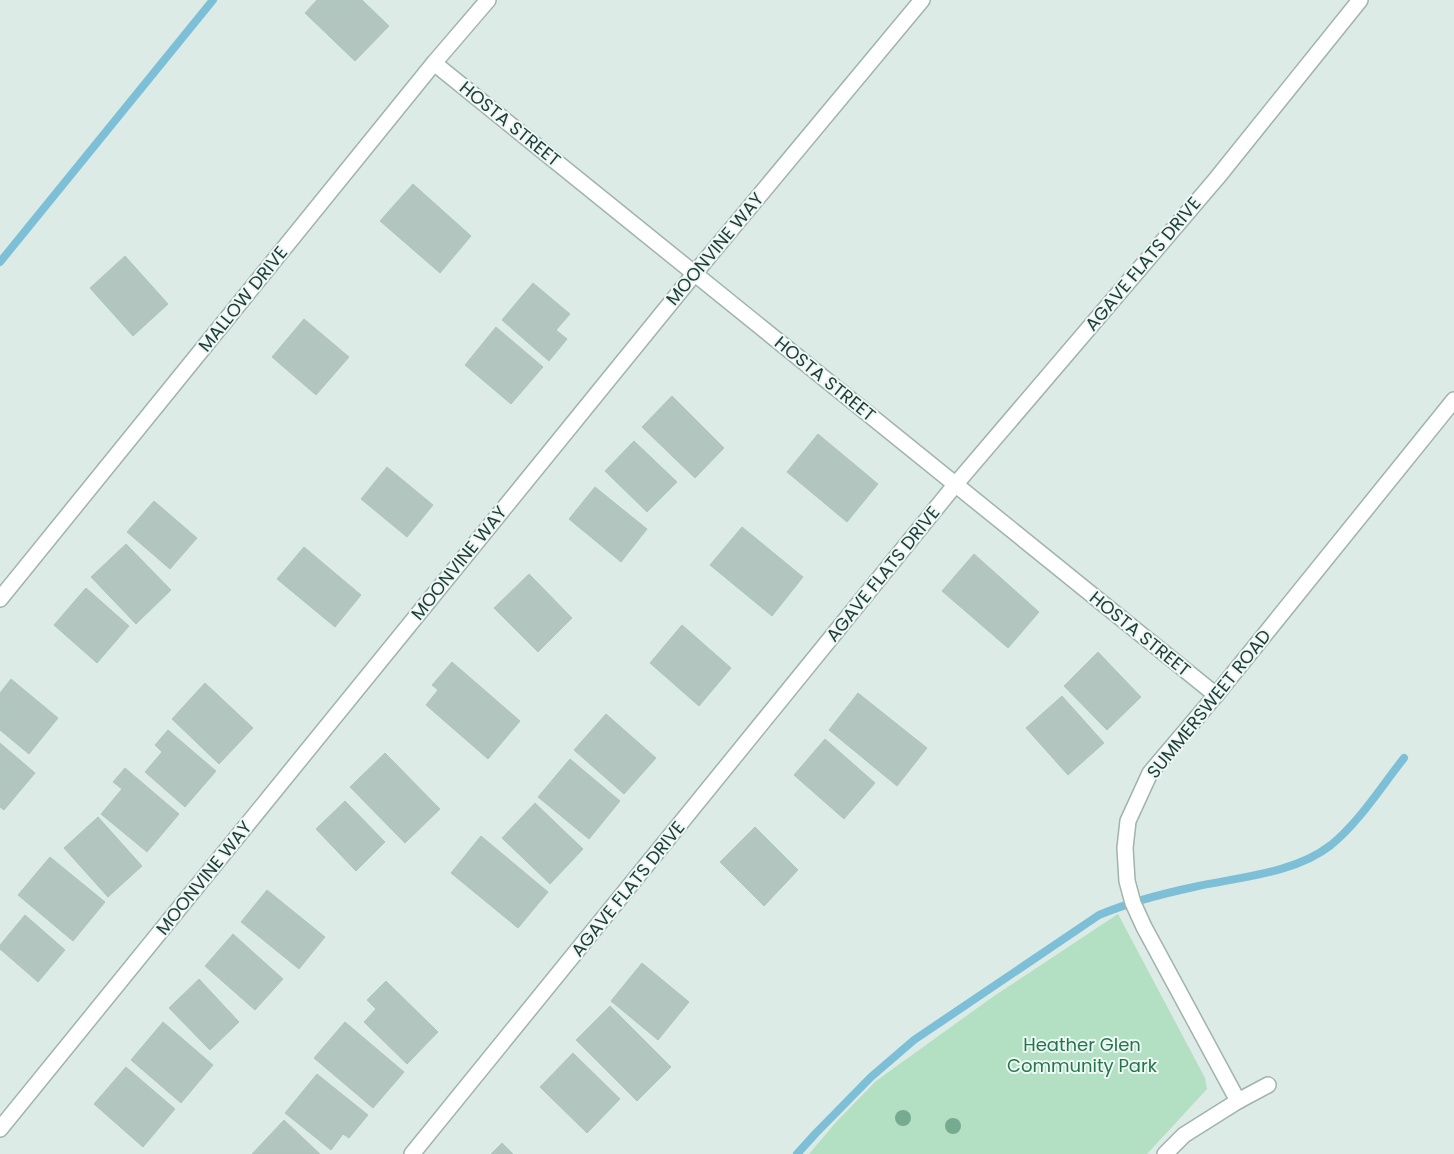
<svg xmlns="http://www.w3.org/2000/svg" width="1454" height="1154" font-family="Poppins,sans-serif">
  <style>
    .green { fill: #b3dfc3 }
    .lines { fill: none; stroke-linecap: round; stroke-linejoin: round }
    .stream { stroke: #7dbfd7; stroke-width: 8 }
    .building { fill: #b2c6bf; stroke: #afc5be }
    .street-casing { stroke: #a0b3ae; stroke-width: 18 }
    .street { stroke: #fff; stroke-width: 15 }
    .tree { fill: #77ab91 }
    .labels { text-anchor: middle; stroke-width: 4; stroke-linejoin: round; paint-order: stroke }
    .street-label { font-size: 18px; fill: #1d3b37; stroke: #edf7f3 }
    .park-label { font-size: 18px; fill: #23764c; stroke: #edf7f3 }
  </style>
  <rect width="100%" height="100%" fill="#ddebe6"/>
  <path class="green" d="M1118,914L1205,1078L1207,1089L1147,1154H809L837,1121L876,1081L994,996Z"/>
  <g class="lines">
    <g class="stream">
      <path d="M0,262L213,0"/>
      <path d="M797,1154L816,1133L871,1077L914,1040L1099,915C1130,902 1161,894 1194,887C1238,877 1294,874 1331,845C1360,821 1381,787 1404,758"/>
    </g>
  </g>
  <g class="building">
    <path d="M317,0H362L389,26L355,61L305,13Z"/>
    <path d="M413,184L471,236L440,273L380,221Z"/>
    <path d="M125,256L168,304L133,336L90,288Z"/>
    <path d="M533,283L570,314L556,330L567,339L549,361L502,320Z"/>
    <path d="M304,319L349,357L316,395L272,357Z"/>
    <path d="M496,327L543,367L511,404L465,365Z"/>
    <path d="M672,396L724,448L695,478L642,427Z"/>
    <path d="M818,434L878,484L847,522L787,472Z"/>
    <path d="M634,441L677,482L647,512L605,471Z"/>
    <path d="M387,467L433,505L407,537L361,499Z"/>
    <path d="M595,487L647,529L621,562L569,519Z"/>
    <path d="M154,501L197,538L170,569L127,532Z"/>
    <path d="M742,527L803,577L772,616L710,565Z"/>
    <path d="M126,544L171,590L136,624L91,577Z"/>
    <path d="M304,547L361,595L335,627L277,579Z"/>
    <path d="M974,554L1039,612L1008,648L942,591Z"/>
    <path d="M529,574L572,618L538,652L494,608Z"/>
    <path d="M86,588L129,626L97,663L54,625Z"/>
    <path d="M682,625L731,668L699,706L650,663Z"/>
    <path d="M1098,652L1141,697L1107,730L1064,686Z"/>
    <path d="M452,662L520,721L488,759L426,705L438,690L432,685Z"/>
    <path d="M11,679L58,718L29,754L0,730V693Z"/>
    <path d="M205,683L253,728L219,764L172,719Z"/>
    <path d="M858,693L927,748L897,786L829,730Z"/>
    <path d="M1062,696L1104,743L1068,775L1026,728Z"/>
    <path d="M606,714L656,758L624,794L574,750Z"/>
    <path d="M168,730L216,771L185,807L145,772L162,752L155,745Z"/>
    <path d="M825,739L875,783L844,819L794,775Z"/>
    <path d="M0,743L35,773L4,810L0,807Z"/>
    <path d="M385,753L440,809L405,843L350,787Z"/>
    <path d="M570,759L620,801L589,839L538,797Z"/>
    <path d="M125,768L179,814L147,852L101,814L122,789L113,782Z"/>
    <path d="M345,801L385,842L356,871L316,829Z"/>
    <path d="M535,803L583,849L550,884L502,838Z"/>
    <path d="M98,817L142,866L108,897L64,848Z"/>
    <path d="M755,827L798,870L764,906L720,862Z"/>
    <path d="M481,836L548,892L518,928L451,873Z"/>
    <path d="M50,857L105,902L73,941L18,895Z"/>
    <path d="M267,890L325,937L299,969L241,922Z"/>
    <path d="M25,915L65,950L38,982L0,949V945Z"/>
    <path d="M233,934L283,979L255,1010L205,966Z"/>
    <path d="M642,963L689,1002L658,1040L611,1001Z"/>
    <path d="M199,979L239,1022L210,1050L169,1008Z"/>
    <path d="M386,981L438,1032L407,1064L364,1022L376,1009L367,1000Z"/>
    <path d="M610,1006L671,1067L637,1101L576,1040Z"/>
    <path d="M163,1022L213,1065L181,1103L131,1060Z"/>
    <path d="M345,1022L404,1072L373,1108L314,1058Z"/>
    <path d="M573,1053L620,1099L587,1133L540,1087Z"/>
    <path d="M126,1067L175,1109L143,1147L94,1104Z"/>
    <path d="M317,1074L368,1115L349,1138L343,1134L331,1150L285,1113Z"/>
    <path d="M284,1120L320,1154H252Z"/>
    <path d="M502,1143L513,1154H491Z"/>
  </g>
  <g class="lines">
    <defs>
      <g id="street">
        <path d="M434,63L1216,695"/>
        <path d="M0,599L434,63L488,0"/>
        <path d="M1238,1101L1144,927L1133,903L1127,881L1125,848L1128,821L1150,773L1216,695L1454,400"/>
        <path d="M0,1129L695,273L922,0"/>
        <path d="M412,1154L955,485L1217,178L1360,0"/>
        <path d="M1165,1154L1184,1135L1238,1101L1268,1085"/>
      </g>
    </defs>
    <use href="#street" class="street-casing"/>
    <use href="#street" class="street"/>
  </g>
  <g class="tree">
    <circle cx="903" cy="1118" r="8"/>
    <circle cx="953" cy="1126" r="8"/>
  </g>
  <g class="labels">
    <g class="street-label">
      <text transform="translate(510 124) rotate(39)" y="6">HOSTA STREET</text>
      <text transform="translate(715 249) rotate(-50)" y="6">MOONVINE WAY</text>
      <text transform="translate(1143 264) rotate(-50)" y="6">AGAVE FLATS DRIVE</text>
      <text transform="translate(243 299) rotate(-51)" y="6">MALLOW DRIVE</text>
      <text transform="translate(825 379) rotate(39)" y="6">HOSTA STREET</text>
      <text transform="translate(459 563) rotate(-51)" y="6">MOONVINE WAY</text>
      <text transform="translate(883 574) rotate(-51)" y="6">AGAVE FLATS DRIVE</text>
      <text transform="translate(1140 634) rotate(39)" y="6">HOSTA STREET</text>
      <text transform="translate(1209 704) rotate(-51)" y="6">SUMMERSWEET ROAD</text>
      <text transform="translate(204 878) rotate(-51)" y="6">MOONVINE WAY</text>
      <text transform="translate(628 889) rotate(-51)" y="6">AGAVE FLATS DRIVE</text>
    </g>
    <g class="park-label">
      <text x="1082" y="1051">Heather Glen<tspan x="1082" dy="21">Community Park</tspan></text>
    </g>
  </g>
</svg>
